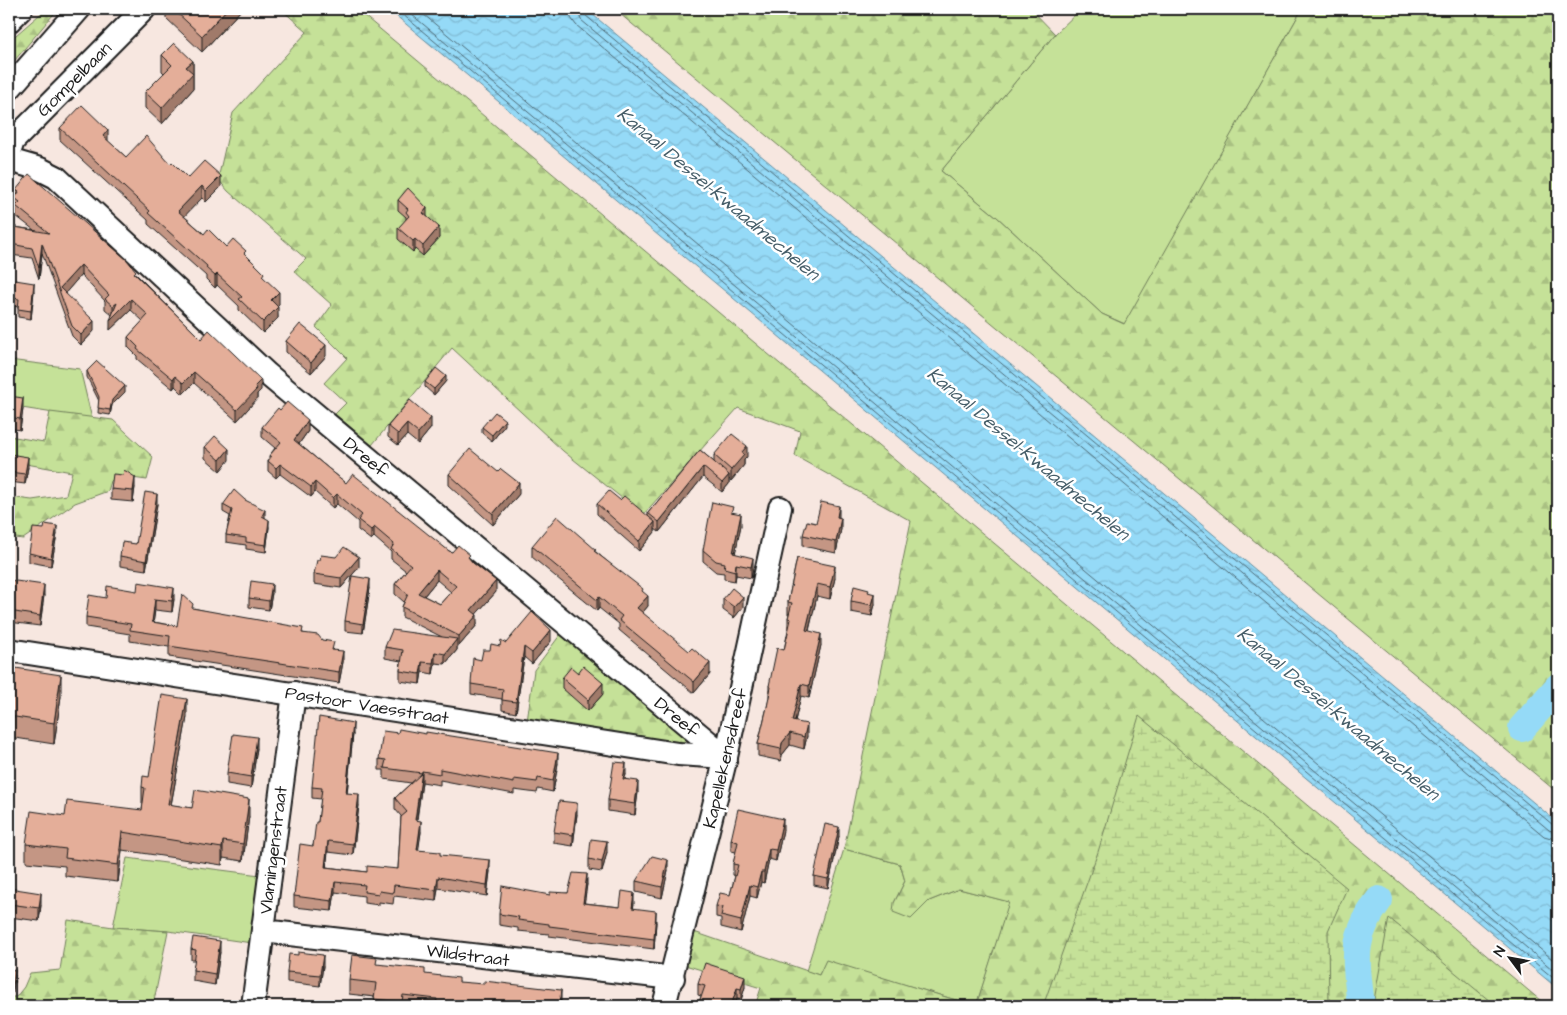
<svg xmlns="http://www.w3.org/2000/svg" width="1567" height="1015" font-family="'Architects Daughter',sans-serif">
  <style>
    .grass { fill: #c5e198; stroke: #707e5a }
    .forest { fill: url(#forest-firs); stroke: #707e5a }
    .wetland { fill: url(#wetland-marsh); stroke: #707e5a }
    .water { fill: url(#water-waves); stroke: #658e9f }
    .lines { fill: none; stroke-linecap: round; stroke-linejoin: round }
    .shore { stroke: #4c6874; stroke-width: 1 }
    .river { stroke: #95daf7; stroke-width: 28 }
    .minor-casing { stroke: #1c1c1c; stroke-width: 26 }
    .minor { stroke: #fff; stroke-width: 22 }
    .wall { fill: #c49684; stroke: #1c1c1c; fill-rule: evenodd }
    .shaded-wall { fill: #a07a6b; stroke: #1c1c1c }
    .building { fill: #e4ae99; stroke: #1c1c1c; fill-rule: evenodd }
    .labels { text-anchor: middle; stroke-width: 5; stroke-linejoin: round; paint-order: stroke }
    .street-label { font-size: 18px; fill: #1c1c1c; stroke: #fff }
    .water-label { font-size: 19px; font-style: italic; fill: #465e69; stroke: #fff }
  </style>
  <defs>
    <pattern id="forest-firs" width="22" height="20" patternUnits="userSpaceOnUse" patternTransform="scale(1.25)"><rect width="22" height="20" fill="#c5e198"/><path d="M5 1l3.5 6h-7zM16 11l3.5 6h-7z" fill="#a9c082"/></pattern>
    <pattern id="wetland-marsh" width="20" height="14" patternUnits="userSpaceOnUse" patternTransform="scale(1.25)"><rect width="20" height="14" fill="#c5e198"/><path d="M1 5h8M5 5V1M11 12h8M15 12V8" fill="none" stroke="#a9c082"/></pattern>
    <pattern id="water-waves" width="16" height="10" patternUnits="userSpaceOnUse" patternTransform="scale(1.25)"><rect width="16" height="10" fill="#95daf7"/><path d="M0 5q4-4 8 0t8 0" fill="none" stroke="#80bad3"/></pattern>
  </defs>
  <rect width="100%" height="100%" fill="#f7e7e0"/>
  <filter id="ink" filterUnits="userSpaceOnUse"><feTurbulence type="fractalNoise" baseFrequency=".02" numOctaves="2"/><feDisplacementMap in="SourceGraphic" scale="10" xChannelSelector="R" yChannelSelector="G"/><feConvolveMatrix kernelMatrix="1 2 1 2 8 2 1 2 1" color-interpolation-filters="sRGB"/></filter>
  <g filter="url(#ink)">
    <g class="grass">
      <path d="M1081,9H1302L1125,324L1102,314L997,217L941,171L1055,34Z"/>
      <path d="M9,360L80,369L92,419L9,406Z"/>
      <path d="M844,849L900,864L905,881L894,903L929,901L959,889L1010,902L976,1006L826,961L819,975L806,971Z"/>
      <path d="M127,858L260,875L252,943L168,931L113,927Z"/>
    </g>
    <g class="forest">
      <path d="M46,9H58L9,67V41Z"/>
      <path d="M281,9H356L1547,1006H976L1009,902L959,889L929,901L911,919L893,912L894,903L905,881L900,864L844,849L911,521L795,456L800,431L738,408L643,515L563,451L452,348L372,445L335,414L346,403L324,383L347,358L316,327L332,305L294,271L306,259L228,191L218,179L233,113L307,32Z"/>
      <path d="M614,9H1031L1055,34L941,171L997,217L1102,314L1124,324L1302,9H1558V793Z"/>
      <path d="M50,412L113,420L153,457L147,480L117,476L111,481L108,491L75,503L23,539L9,537V497L32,500L66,495L72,472L9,461V436L44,442Z"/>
      <path d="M563,631L687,734L684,745L527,722L534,670Z"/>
      <path d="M68,920L113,927L168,931L153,1006H9V997H16L24,987L30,973L60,970Z"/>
      <path d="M694,932L819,975L826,960L975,1006H755L761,988L685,965Z"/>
    </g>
    <g class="wetland">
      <path d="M1139,716L1347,888L1328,931L1329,1006H1043L1098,852Z"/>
      <path d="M1389,918L1496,1006H1373Z"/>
    </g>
    <path class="water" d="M388,9H586L1558,823V989Z"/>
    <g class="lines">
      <g class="shore">
        <path d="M396,9L1558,982"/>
        <path d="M405,9L1558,974"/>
        <path d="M417,9L1558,964"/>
        <path d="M569,9L571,18L576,25L1544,836L1558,840"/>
        <path d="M577,9L581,20L1549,830L1558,833"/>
        <path d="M583,9L585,15L1553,825L1558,827"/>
      </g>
      <g class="river">
        <path d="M1522,728L1558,687"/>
        <path d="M1361,1006C1356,960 1350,939 1379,900"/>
      </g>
      <defs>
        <g id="minor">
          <path d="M9,21L21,9"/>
          <path d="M9,89L79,9"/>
          <path d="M9,153L13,141L144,9"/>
          <path d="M9,160L40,169L56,177L267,374L726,757"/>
          <path d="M9,650L678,754L726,757"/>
          <path d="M263,931L673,978"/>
          <path d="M253,1006L294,693"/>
          <path d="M664,1006L726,757L780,508"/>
        </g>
      </defs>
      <use href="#minor" class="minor-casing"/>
      <use href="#minor" class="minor"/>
    </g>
    <g class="wall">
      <path d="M166,9H242L202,52L166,18Z"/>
      <path d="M162,55L193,61V89L162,124L145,108V92L164,73L162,71Z"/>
      <path d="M60,128L108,141L126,157L170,164L188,178L221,187L206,202L202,198L184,216L204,234L226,247L246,255L264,279L279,304L277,306L278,318L263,333L239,310V306L217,285L215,288L206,279V276L148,224V220L60,140Z"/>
      <path d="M16,190L136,274L201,339L261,390L257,394V399L237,421L194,383L183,394L175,386L173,389L137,359V356L128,347V337L143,321L131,310L110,330L112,315L105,309V301L81,275L65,293L94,331L81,345L72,336L42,253L39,279L32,258L11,255L9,226L34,230L16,216V210L15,208V198L16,196Z"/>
      <path d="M398,200L427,216L439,238L423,256L415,249L413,252L398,239V228L406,220V217L398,210Z"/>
      <path d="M9,279L34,291L31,319L18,317V307L9,305Z"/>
      <path d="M286,341L326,356L311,373L286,352Z"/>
      <path d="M87,371L125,392L112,405L110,415L98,413L99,401L87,377Z"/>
      <path d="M446,381L434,395L425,387V382Z"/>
      <path d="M9,396L23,409L20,430L9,428Z"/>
      <path d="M410,400L431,428L418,444L407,435L398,445L388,437V426Z"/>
      <path d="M505,425L492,441L482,433V427Z"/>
      <path d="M262,427L308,431L299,444L346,483L449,551L470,559L496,592L476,614L477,625L459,646L457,645V650L445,664L435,663L433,674L422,672L420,684L400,681V671L401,661L385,658V647L442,637L402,617V607L404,602L395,594V584L406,571L391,559V552L374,537L371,540L358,530V522L337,504L333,508L315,492L311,497L280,474L276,478L268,471V461L269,459V456L275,448L262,437ZM437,580L451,592L440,604L424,596Z"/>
      <path d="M205,447L229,460L220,471L205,458Z"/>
      <path d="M700,450L714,462V455L747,457L744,460V465L731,481L729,479V484L722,492L703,477L659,532L655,529V532L639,551L597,514V504L620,500L648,517V513Z"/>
      <path d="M9,454L28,467L25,484L9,482Z"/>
      <path d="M449,474L519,494L493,525L449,485Z"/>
      <path d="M135,487L133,502L111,500V489Z"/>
      <path d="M157,504L146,570L120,566V556L136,544Z"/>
      <path d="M223,505L265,517V518L269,527L266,552L246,549V545L226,542V535L230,516L223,512Z"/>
      <path d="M733,512L741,525L735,553L753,568L751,578L736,575L735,581L724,579V573L716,572L703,561V550Z"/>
      <path d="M839,517L841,529L836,553L803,546V535L816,523Z"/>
      <path d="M57,534L51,566L29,562V553Z"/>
      <path d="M532,546L596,552L643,592L648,606L642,613L710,674L694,693L619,630V624L599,608L597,611L532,557Z"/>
      <path d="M797,558L835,578L830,599L817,596L809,631L821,645L809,698L801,696L795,721L807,736L804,749L790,745L782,755L781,761L758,756V744L767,707L769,699V686L784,650L788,630V618L789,614H788V602Z"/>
      <path d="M320,560L359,567L341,588L314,584V574Z"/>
      <path d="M9,580L44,595L40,626L9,622Z"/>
      <path d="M370,588L363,633L345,631V621Z"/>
      <path d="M869,592L875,604L872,616L851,612V601Z"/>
      <path d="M272,593L269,610L249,607V598Z"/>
      <path d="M106,598L174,599L172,612L155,610L153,622L177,626L193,608L303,633L322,640L334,650L343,662L339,683L169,657V647L130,641V634L86,627V617Z"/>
      <path d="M723,599L743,607L734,618L723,610Z"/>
      <path d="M551,641L532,664L524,657L516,713L502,710V699L471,694V684L481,660L490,650L506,643Z"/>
      <path d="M9,667L61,696L54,744L9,737Z"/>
      <path d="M562,678L603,694L588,711L562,688Z"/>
      <path d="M187,717L171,805L249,816L243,861L223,858L222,865L122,850L118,882L65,876V866L26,862V844L65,816L142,810L143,805L142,804V787L149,777Z"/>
      <path d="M353,734L347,793L359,805L353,855L328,852L326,867L367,872L398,869L401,816L395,809V798L411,783L384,779V770H379V759L558,763L553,792L538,789L537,793L514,790V794L440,780V785L422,782L417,820L421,832L418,850L440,855L490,871L487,896L438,888L436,901L394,896L393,904L379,902V905L364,903V896L335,892L332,911L294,907V896L313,846L318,822L321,799L312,798V787Z"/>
      <path d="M257,748L251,788L227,784V773Z"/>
      <path d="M626,774L625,779L638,792L635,815L608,811V800Z"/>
      <path d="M577,814L573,846L554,843V832Z"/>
      <path d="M783,830L776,861L769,859L764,883L761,882L757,898L750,896L741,932L721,927V918L716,917V906L730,895L735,876L733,875V864L736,852L731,851V840Z"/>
      <path d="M839,836L828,888L814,885V876Z"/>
      <path d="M607,852L602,872L589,870V859Z"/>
      <path d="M668,870L662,898L636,892V881Z"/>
      <path d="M587,884L584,903L620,907L634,903L633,908L656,922L654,949L549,936V934L518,931V928L499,925V914L550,895L568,893Z"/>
      <path d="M9,888L41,905L39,921L9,917Z"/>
      <path d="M191,949L220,952L215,985L193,981V970L195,960H191Z"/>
      <path d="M377,965L561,1004V1006H374L375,997L349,994V980Z"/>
      <path d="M323,966L320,986L287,982V972Z"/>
      <path d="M9,969L15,975L13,993L9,992Z"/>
      <path d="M698,984L745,987L741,1000L737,999L735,1006H698L701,996L698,995Z"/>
    </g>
    <g class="shaded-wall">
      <path d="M227,9H242L202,52V36Z"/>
      <path d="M193,61V89L162,124V108L186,67Z"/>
      <path d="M108,130V142L103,136Z"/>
      <path d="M221,176V187L206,202V191Z"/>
      <path d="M202,186V198L178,223V211Z"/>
      <path d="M427,208V219L423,213Z"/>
      <path d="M439,227V238L423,256V246Z"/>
      <path d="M415,239V249L413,252V241Z"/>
      <path d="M42,243V253L39,279V268Z"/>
      <path d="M11,244V255L9,269V259Z"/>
      <path d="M81,265V275L62,297L60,288Z"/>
      <path d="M217,274V285L215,288V276Z"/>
      <path d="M34,283V291L31,319V311Z"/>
      <path d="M279,292V304L271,312V300Z"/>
      <path d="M131,299V310L110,330V320L113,316V306L117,303Z"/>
      <path d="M278,307V318L263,333V322Z"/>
      <path d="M94,321V331L81,345V335Z"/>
      <path d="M326,345V356L311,373V363Z"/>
      <path d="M194,372V383L183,394V383Z"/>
      <path d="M175,376V386L173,389V379Z"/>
      <path d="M446,376V381L434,395V389Z"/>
      <path d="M261,380V390L257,394V399L237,421V410L255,386Z"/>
      <path d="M125,386V392L112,405L110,415V410L112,400Z"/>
      <path d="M23,398V409L20,430V419Z"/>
      <path d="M431,418V428L418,444V433Z"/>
      <path d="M308,420V431L294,451V440Z"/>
      <path d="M505,420V425L492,441V435Z"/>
      <path d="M407,424V435L398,445V434Z"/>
      <path d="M747,446V457L744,460V465L731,481V470L742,452Z"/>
      <path d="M229,449V460L220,471V460Z"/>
      <path d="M28,457V467L25,484V474Z"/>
      <path d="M280,464V474L276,478V468Z"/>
      <path d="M703,467V477L659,532V522Z"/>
      <path d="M729,475V484L722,492V483Z"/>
      <path d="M135,477V487L133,502V491Z"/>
      <path d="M315,482V492L311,497V487Z"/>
      <path d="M519,483V494L493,525V514Z"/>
      <path d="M157,494V504L146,570V561Z"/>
      <path d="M337,494V504L333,508V498Z"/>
      <path d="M839,506V517L837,528V517Z"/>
      <path d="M265,510V517L262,524V516Z"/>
      <path d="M741,514V525L733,564V553Z"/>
      <path d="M841,518V529L836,553V542Z"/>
      <path d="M269,520V527L266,552V545Z"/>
      <path d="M655,522V532L639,551V541Z"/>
      <path d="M57,526V534L51,566V558Z"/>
      <path d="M374,527V537L371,540V530Z"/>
      <path d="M359,557V567L341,588V578Z"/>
      <path d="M753,558V568L751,578V567Z"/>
      <path d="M736,564V575L735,581V571Z"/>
      <path d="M835,566V578L830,599V587Z"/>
      <path d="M437,570V580L418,603V593Z"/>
      <path d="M370,579V588L363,633V624Z"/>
      <path d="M496,581V592L471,620V610Z"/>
      <path d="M272,584V593L269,610V601Z"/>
      <path d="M817,584V596L806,642V630Z"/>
      <path d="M44,585V595L40,626V616Z"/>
      <path d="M174,588V599L172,612V601Z"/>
      <path d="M875,594V604L872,616V605Z"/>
      <path d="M648,596V606L637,619V608Z"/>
      <path d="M599,597V608L597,611V600Z"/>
      <path d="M743,597V607L734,618V607Z"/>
      <path d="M155,599V610L152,633V622Z"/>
      <path d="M477,615V625L459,646V636Z"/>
      <path d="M551,630V641L532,664V653Z"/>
      <path d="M821,634V645L809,698V686Z"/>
      <path d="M457,639V650L445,664V654Z"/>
      <path d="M524,647V657L516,713V702Z"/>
      <path d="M343,651V662L339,683V672Z"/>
      <path d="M435,652V663L433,674V663Z"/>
      <path d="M422,662V672L420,684V674Z"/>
      <path d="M710,663V674L694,693V682Z"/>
      <path d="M61,675V696L54,744V723Z"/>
      <path d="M603,683V694L588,711V700Z"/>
      <path d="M801,684V696L792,733V721Z"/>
      <path d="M187,699V717L168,821V804Z"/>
      <path d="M353,723V734L346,803V793Z"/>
      <path d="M807,724V736L804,749V737Z"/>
      <path d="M790,733V745L782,755L781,761V749L782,743Z"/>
      <path d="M257,737V748L251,788V777Z"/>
      <path d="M558,753V763L553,792V781Z"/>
      <path d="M626,763V774L623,790V779Z"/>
      <path d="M422,771V782L415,831V820Z"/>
      <path d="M638,781V792L635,815V804Z"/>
      <path d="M359,794V805L353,855V844Z"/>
      <path d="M249,799V816L243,861V844Z"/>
      <path d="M577,803V814L573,846V835Z"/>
      <path d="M783,819V830L776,861V850Z"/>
      <path d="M421,821V832L417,861V850Z"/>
      <path d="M839,827V836L828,888V879Z"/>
      <path d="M122,832V850L118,882V865Z"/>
      <path d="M223,841V858L222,865V848Z"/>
      <path d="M328,841V852L325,878V867Z"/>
      <path d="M607,841V852L602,872V862Z"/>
      <path d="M769,849V859L764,883V872Z"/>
      <path d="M490,860V871L487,896V885Z"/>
      <path d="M668,860V870L662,898V887Z"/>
      <path d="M761,872V882L757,898V887Z"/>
      <path d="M587,874V884L583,914V903Z"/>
      <path d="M438,877V888L436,901V890Z"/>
      <path d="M335,882V892L332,911V901Z"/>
      <path d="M750,885V896L741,932V921Z"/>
      <path d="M41,893V905L39,921V908Z"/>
      <path d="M634,893V903L632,919V908Z"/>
      <path d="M656,911V922L654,949V939Z"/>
      <path d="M220,941V952L215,985V974Z"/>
      <path d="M323,955V966L320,986V975Z"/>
      <path d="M745,976V987L741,1000V989Z"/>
      <path d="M737,988V999L735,1006H731Z"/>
      <path d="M561,990V1006H559Z"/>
    </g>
    <g class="building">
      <path d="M173,9H227L202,36Z"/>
      <path d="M174,43L193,61L186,67L193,73L162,108L145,92L172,65L162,55Z"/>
      <path d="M82,105L108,130L103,136L126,157L146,136L170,164L172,162L188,178L204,161L221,176L206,191L202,186L178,211L204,234L208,229L226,247L233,239L246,251L244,253L264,273L262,276L279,292L271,300L278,307L263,322L239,299L242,297L217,274L215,276L206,268L207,266L148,213L150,211L60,128Z"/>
      <path d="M29,174L127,260L136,271L134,273L201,339L209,330L261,380L255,386L257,389L237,410L194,372L183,383L175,376L173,379L137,349L138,347L128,337L148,315L131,299L110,320L117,303L113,306L105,299L109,295L81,265L60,288L94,321L81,335L72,326L42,243L39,268L32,248L11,244L9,259V226L49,233L16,206L20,202L15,198L19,192L16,190Z"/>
      <path d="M408,188L427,208L423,213L439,227L423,246L415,239L413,241L398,228L409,216L406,212L408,209L398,200Z"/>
      <path d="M9,279L34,283L31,311L18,309L19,299L9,297Z"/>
      <path d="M300,324L326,345L311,363L286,341Z"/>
      <path d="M97,361L125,386L112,400L110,410L98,408L99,397L87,371Z"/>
      <path d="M436,368L446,376L434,389L425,382Z"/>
      <path d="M9,396L23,398L20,419L9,417Z"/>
      <path d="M410,400L431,418L418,433L407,424L398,434L388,426Z"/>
      <path d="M287,402L308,420L294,440L346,483L353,474L449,551L452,552L458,545L470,555L468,557L473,563L496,581L471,610L477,615L459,636L402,607L408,594L395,584L411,565L391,549L394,544L374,527L371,530L358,520L362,515L337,494L333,498L315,482L311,487L280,464L276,468L268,461L271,457L269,456L281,442L262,427L278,408L280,410ZM437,570L456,586L440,604L418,593Z"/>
      <path d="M495,412L505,420L492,435L482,427Z"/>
      <path d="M732,434L747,446L742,452L744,455L731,470L714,455Z"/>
      <path d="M215,436L229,449L220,460L205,447Z"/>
      <path d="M470,449L498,472L501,469L519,483L493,514L449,474Z"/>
      <path d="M700,450L729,475L722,483L703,467L659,522L648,513Z"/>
      <path d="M9,454L28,457L25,474L9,472Z"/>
      <path d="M124,470L135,477L133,491L111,489L113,474L123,475Z"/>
      <path d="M234,490L245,500L265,510L262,516L269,520L266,545L246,542V538L226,535L232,510L223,505Z"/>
      <path d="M609,491L620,500L624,496L655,522L639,541L597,504Z"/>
      <path d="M145,492L157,494L146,561L120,556L122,542L136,544Z"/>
      <path d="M712,502L733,507L731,512L741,514L733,553L753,558L751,567L736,564L735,571L724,568L725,563L716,561L703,550Z"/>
      <path d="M821,502L839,506L837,517L841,518L836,542L803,535L807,521L816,523Z"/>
      <path d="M557,516L596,550L594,551L643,589L642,591L648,596L637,608L689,651L692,648L710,663L694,682L619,620L622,616L599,597L597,600L532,546Z"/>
      <path d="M45,524L57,526L51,558L29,553L33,528L44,529Z"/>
      <path d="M344,547L359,557L341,578L314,574L317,560H320L321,555L336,557Z"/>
      <path d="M797,558L835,566L830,587L817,584L806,630L821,634L809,686L801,684L792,721L807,724L804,737L790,733L782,743L781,749L758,744L767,707L771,687L769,686L777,648L784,650L791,619L788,618L792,603L788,602Z"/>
      <path d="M352,576L370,579L363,624L345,621Z"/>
      <path d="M9,580L44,585L40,616L9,611Z"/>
      <path d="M251,581L272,584L269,601L249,598Z"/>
      <path d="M138,582L174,588L172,601L155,599L152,622L177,626L182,594L193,604L192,608L303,628L302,633L318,635L322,640L334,642L332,650L343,651L339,672L169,646L170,636L130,630L131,624L86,617L89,595L106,598L107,586L137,591Z"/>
      <path d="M854,586L869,590L868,592L875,594L872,605L851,601Z"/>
      <path d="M732,588L743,597L734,607L723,599Z"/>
      <path d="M532,612L551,630L532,653L524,647L516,702L502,700L503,689L471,684L473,658L481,660L483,650H490L491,644L500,646L501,640L506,643Z"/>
      <path d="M392,630L457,639L445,654L435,652L433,663L422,662L420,674L400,671L403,650L385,647Z"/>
      <path d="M583,666L603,683L588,700L562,678L571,667L578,673Z"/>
      <path d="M9,667L61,675L54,723L9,716Z"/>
      <path d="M162,695L187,699L168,804L192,808L195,790L249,799L243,844L223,841L222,848L122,832L118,865L65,858L66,849L26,844L31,811L65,816L67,801L142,810L145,788L142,787L143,776L149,777Z"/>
      <path d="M319,717L353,723L346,793L359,794L353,844L328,841L325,867L367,872V866L398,869L401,817L407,812L395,798L422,773L384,768L386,760L379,759L383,731L398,733L399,729L426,734V732L558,753L553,781L538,778L537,782L514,779V783L440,769V774L422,771L415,820L421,821L417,850L440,852V855L490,860L487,885L438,877L436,890L394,885L393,893L379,891V894L364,892L365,885L335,882L332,901L294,896L300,844L313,846L316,822H318L322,788L312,787Z"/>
      <path d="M233,734L257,737L251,777L227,773Z"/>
      <path d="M614,762L626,763L623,779L638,781L635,804L608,800Z"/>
      <path d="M559,801L577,803L573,835L554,832Z"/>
      <path d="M738,809L783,819L776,850L769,849L764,872H761L757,887L750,885L741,921L721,916L723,907L716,906L720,893L730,895L738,865L733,864L738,842L731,840Z"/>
      <path d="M825,824L839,827L828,879L814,876Z"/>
      <path d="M591,839L607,841L602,862L589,859Z"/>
      <path d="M652,856L668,860L662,887L636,881Z"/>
      <path d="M573,873L587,874L583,903L620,907L622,891L634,893L632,908L656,911L654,939L549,926V924L518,920L519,917L499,914L502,886L550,895V892L568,893Z"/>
      <path d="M9,888L41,893L39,908L9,904Z"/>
      <path d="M193,937L220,941L215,974L193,970L196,950L191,949Z"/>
      <path d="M298,952L323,955L320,975L287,972L289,954L298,955Z"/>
      <path d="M352,955L377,958L376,964L425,969V974L459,978V982L484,984V981L561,990L559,1006H436L437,999L403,995L402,1002L374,999L376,983L349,980Z"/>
      <path d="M705,963L745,976L741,989L737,988L731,1006H698L705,986L698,984Z"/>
      <path d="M9,969L15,970L13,987H9Z"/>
    </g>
  </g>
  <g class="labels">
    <g class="street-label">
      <text transform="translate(74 79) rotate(-45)" y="6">Gompelbaan</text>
      <text transform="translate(366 457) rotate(40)" y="6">Dreef</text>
      <text transform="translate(367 705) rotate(9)" y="6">Pastoor Vaesstraat</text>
      <text transform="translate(677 717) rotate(40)" y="6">Dreef</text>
      <text transform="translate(725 758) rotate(-77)" y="6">Kapellekensdreef</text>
      <text transform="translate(273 850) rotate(-83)" y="6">Vlamingenstraat</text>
      <text transform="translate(468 955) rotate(7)" y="6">Wildstraat</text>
    </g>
    <g class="water-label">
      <text transform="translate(719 193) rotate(40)" y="7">Kanaal Dessel-Kwaadmechelen</text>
      <text transform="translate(1029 453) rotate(40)" y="7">Kanaal Dessel-Kwaadmechelen</text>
      <text transform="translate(1339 713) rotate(40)" y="7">Kanaal Dessel-Kwaadmechelen</text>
    </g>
  </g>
  <rect width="1567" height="1015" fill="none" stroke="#fff" stroke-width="30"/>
  <rect x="15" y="15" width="1537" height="985" fill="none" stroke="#1c1c1c" stroke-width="2" filter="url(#ink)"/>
  <g transform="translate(1510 958) rotate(302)" stroke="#ffffff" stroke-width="4" paint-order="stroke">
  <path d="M0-4L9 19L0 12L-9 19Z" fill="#1c1c1c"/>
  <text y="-8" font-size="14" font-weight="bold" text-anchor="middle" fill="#1c1c1c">N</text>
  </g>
</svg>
